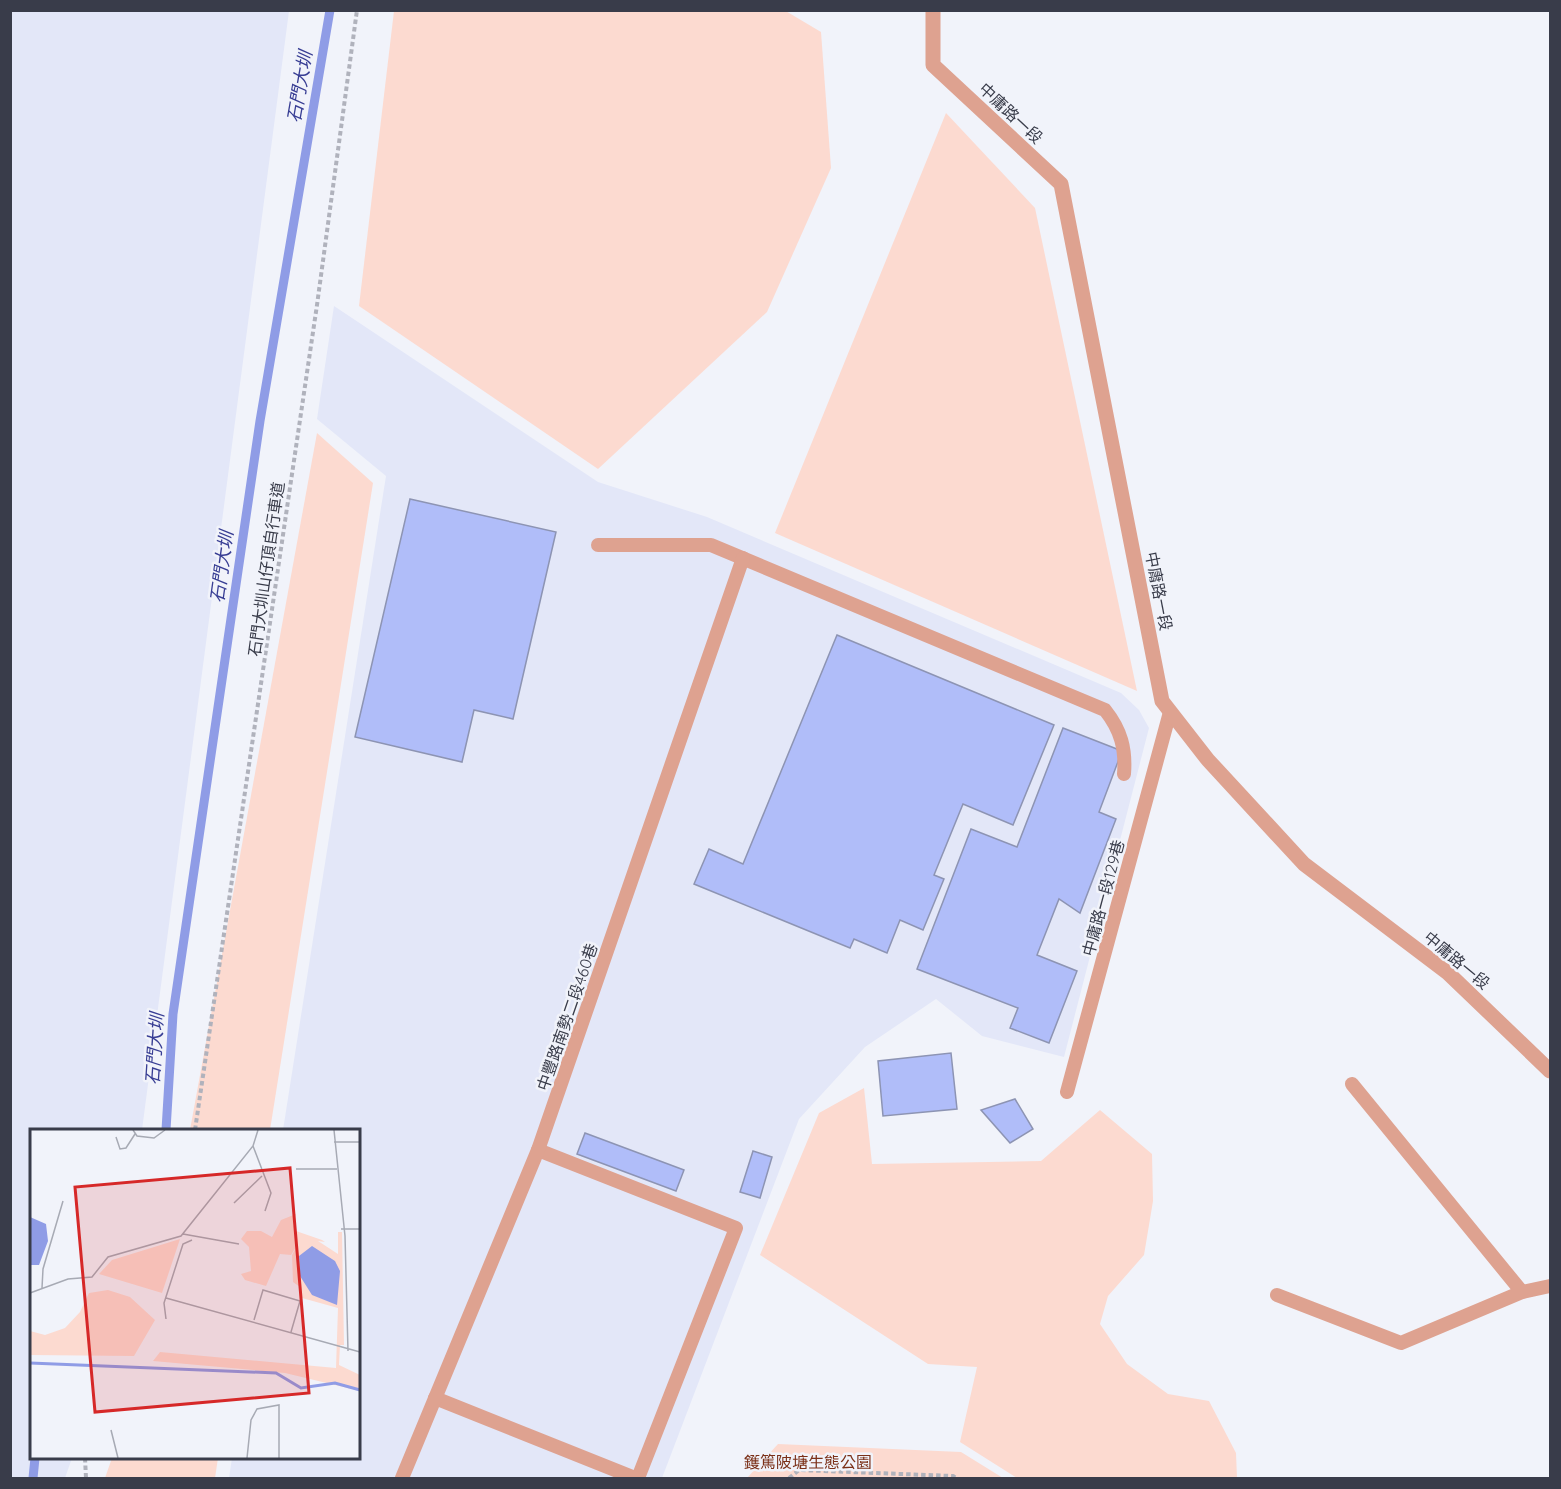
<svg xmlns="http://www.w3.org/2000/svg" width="1561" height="1489" font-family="Quicksand,'Noto Sans TC',sans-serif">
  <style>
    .built { fill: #e3e7f8 }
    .green { fill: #fcdad0 }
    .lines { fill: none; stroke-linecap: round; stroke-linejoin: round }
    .stream { stroke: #8f9ce6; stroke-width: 9 }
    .building { fill: #b0bdf9; stroke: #8d94b3; stroke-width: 1.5 }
    .path { stroke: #b0b2bc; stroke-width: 4; stroke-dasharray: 4.5 3; stroke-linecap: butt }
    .service { stroke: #dea290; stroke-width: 14 }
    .minor { stroke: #dea290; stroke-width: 15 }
    .labels { text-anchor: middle; stroke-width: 5; stroke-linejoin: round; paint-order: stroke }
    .street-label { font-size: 16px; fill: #393c4a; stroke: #f1f3fa }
    .park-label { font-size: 16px; fill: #7b3018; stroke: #f1f3fa }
    .water-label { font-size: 18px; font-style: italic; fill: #383e94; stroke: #f1f3fa }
    .inset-river { fill: none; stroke: #8f9ce6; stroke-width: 3 }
    .inset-road { fill: none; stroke: #a7aab4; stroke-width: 1.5 }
    .view { fill: #d62828; fill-opacity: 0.15; stroke: #d62828; stroke-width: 3 }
    .inset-edge { fill: none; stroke: #393c4a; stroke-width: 3 }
  </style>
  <rect width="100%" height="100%" fill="#f1f3fa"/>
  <g class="built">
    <path d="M10,11H289L142,1130H32V1458H72L65,1478H10Z"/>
    <path d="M334,306L598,482L707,517L1121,693L1139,710L1149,728L1064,1057L982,1036L936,999L865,1047L799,1119L662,1478H229L232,1458H358V1130H283L386,476L317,419Z"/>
  </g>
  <g class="green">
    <path d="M784,10L821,32L831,168L767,312L598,469L359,306L394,11Z"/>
    <path d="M946,113L1035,208L1137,691L775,533Z"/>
    <path d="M317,433L373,483L270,1130H190Z"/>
    <path d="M864,1088L872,1164L1041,1161L1100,1110L1152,1154L1153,1201L1144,1255L1108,1296L1100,1324L1127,1364L1168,1394L1209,1401L1236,1453L1237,1478H1017L960,1442L977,1367L928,1364L760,1255L819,1113Z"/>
    <path d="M778,1444L961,1452L1003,1478H747Z"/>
    <path d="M112,1458H218L215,1478H105Z"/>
  </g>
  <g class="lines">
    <g class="stream">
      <path d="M166,1130L173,1014L260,421L330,10"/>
      <path d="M33,1478L35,1458"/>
    </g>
  </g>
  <g class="building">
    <path d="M410,499L556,532L513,719L474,710L462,762L355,737Z"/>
    <path d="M837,635L1054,725L1013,825L963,804L934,875L944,879L923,930L900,920L887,953L854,939L850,948L694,884L709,849L743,864Z"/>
    <path d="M1063,728L1122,751L1099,812L1116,819L1080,913L1059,899L1037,955L1077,971L1049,1043L1010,1028L1018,1008L917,969L971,829L1017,847Z"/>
    <path d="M951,1053L957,1109L883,1116L878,1061Z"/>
    <path d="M1015,1099L1033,1129L1010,1143L981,1110Z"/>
    <path d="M585,1133L684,1170L676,1191L577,1154Z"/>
    <path d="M753,1151L772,1157L760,1198L740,1192Z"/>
  </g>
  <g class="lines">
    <g class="path">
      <path d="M195,1130L317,305L357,10"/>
      <path d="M85,1458L86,1478"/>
      <path d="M789,1478L799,1470L953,1476L956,1478"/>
    </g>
    <g class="service">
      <path d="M598,545H711L1105,710C1121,730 1126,749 1124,774"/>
      <path d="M1352,1084L1522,1292"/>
      <path d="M1067,1092L1170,712"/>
      <path d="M538,1150L736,1228L638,1478"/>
      <path d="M1277,1295L1401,1343L1522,1292L1550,1286"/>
      <path d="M435,1398L635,1478"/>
      <path d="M402,1478L538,1150L743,558"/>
    </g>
    <path class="minor" d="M933,10V65L1061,184L1162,701L1208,760L1304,864L1448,973L1550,1071"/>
  </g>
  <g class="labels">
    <g class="street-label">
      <text transform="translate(1011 113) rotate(43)" y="6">中庸路一段</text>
      <text transform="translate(266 569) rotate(-82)" y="6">石門大圳山仔頂自行車道</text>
      <text transform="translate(1159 591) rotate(79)" y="6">中庸路一段</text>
      <text transform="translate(1103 898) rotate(-75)" y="6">中庸路一段129巷</text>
      <text transform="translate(1457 960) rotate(40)" y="6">中庸路一段</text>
      <text transform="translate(567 1017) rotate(-71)" y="6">中豐路南勢二段460巷</text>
    </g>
    <g class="park-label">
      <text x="808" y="1468">鑊篤陂塘生態公園</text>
    </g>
    <g class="water-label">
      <text transform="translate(300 87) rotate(-80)" y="6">石門大圳</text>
      <text transform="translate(222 567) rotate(-82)" y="6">石門大圳</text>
      <text transform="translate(155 1049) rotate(-86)" y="6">石門大圳</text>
    </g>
  </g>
  <g transform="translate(30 1129)">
    <rect width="330" height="330" fill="#f1f3fa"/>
    <path d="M266,85L263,95L266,102L292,111L295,113L288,112L308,125V103H312L314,216H310L309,236L330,246V262L255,244L123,232L130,223L306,239L308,179L272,169L270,158L263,153L262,126L268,115L261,126L250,125L236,157L215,151L211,145L221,142L219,118L211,110L217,102H231L242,108L251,91ZM150,110L132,164L69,145L82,131ZM78,161L100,168L125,191L104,227L0,226V202L15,206L35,199L50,183L59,164Z" fill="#fcdad0"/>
    <path d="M0,88L16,95L18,112L9,136H0ZM282,117L305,132L310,142L307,176L282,166L270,147L269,127Z" fill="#8f9ce6"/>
    <path class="inset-river" d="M0,234L246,244L271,259L305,254L330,261"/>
    <path class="inset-road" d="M103,1L107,7L124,9L135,1M304,1L315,107L318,222M86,8L90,20L96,19L105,5M304,13H330M223,17L241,64L235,82M266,40H307M204,74L232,47M311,100H330M153,105L209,115M12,159L13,140L33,72M0,164L38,150L62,148L78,128L151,107L223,17L228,1M136,169L330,223M136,190L134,174L153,115L162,111M224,191L233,161L270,172L261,203M81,301L88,329M217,329L221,291L227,280L249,276V329"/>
    <path class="view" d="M260,39L279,264L65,283L45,58Z"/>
    <rect width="330" height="330" class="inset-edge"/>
  </g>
  <rect width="1561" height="1489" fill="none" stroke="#393c4a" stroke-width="24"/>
</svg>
